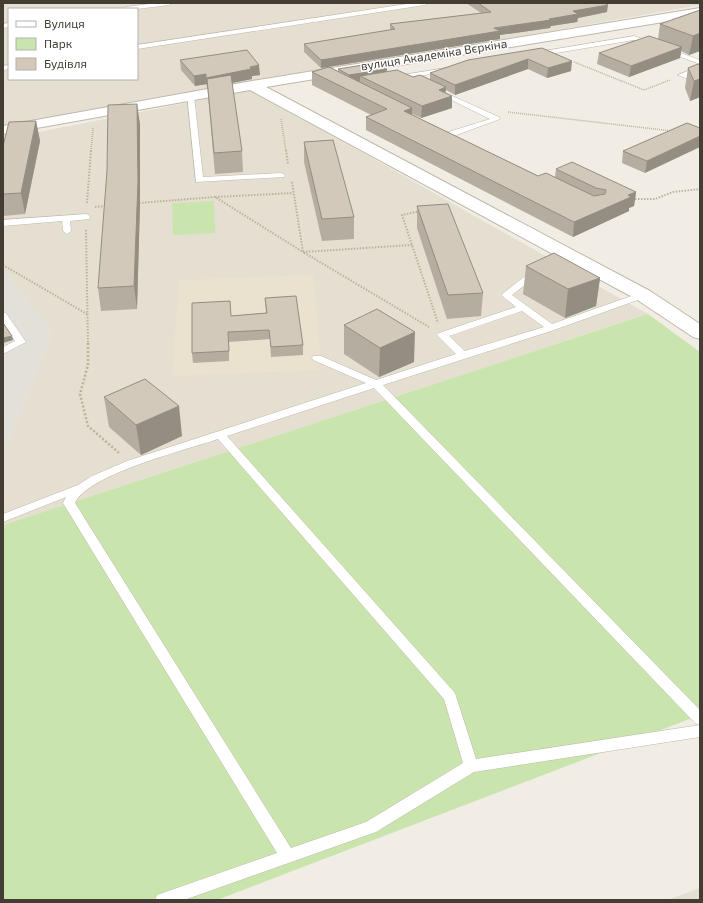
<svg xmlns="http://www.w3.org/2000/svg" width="703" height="903" font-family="'Exo 2',sans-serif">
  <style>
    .residential { fill: #e5dfd2; fill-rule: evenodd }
    .industrial { fill: #e3dfd9 }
    .education { fill: #eae2ce }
    .green { fill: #cae4ae }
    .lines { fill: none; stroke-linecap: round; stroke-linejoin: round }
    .lane-casing { stroke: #bfb8aa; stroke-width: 1 }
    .street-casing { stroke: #bfb8aa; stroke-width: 2 }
    .path-far2 { stroke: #bdb199; stroke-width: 1.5; stroke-dasharray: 1 1; stroke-linecap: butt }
    .path-far1 { stroke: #bdb199; stroke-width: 2; stroke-dasharray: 1.5 1.5; stroke-linecap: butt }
    .path { stroke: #bdb199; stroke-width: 2.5; stroke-dasharray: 2 2; stroke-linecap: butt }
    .lane { fill: #fff; fill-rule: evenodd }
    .street { fill: #fff; fill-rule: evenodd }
    .wall { fill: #b5ada0 }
    .shaded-wall { fill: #938d82 }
    .building { fill: #d2c9ba; stroke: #938d82 }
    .labels { text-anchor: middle; stroke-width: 3; stroke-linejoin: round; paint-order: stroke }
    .far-street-label { font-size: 12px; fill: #433d34; stroke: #fff }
  </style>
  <rect width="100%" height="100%" fill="#f1ede4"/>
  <g class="residential">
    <path d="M3,3H700V5L3,127ZM9,9H137V79H9Z"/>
    <path d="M252,90L648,314L3,525V454L52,333L3,268V139Z"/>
    <path d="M700,888V900H667Z"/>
  </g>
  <path class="industrial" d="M3,268L52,333L3,454Z"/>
  <path class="education" d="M313,275L322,370L172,376L179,280Z"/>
  <g class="green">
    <path d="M214,201L215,233L173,235L172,203Z"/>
    <path d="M648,314L700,352V715L217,900H3V525Z"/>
  </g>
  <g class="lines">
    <defs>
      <g id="lane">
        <path d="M156,3H172L169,5L137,9H123L126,7Z"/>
        <path d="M413,3H428L425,5L137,49V45Z"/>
        <path d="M9,23V27L3,28V24Z"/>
        <path d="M634,36L700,60V64L634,40L538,56L535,54L538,52Z"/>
        <path d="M9,65V69L3,70V66Z"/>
        <path d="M700,66V70L687,75L700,80V84L678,75Z"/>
        <path d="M446,68L449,70L448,71L396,80L393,78L396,76Z"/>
        <path d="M439,90L499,117L500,119L451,137H445V133L490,119L437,93L435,92Z"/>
        <path d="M187,94H190L194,96L203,177L281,173L285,175L284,177L196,182Z"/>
        <path d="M86,214L89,215L90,217L89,219L70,221L71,231L67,234L63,231L62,221L3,226V220Z"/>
        <path d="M536,269L541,272L539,274L512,295L552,324L640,293H646L648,295L646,297L554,330L383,385L700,710V725L695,723L374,388L227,436L455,693L476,759L700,725V737L474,772L376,832L184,900H155L157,895L277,853L63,503L66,497L3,522V514L78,485L92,476L127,461L366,383L313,360L312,358L313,356H321L376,380L456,354L437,335L439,333L516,307L501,295L533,270ZM522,311L544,327L465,351L449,336ZM218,439L444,699L463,763L366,822L291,848L75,503C88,474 186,450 218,439Z"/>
        <path d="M3,312L6,313L26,342L3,354V347L15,341L3,322Z"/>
      </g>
      <path id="street" d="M700,8V16L266,87L650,291L700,324V339L693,337L636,299L250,90L3,134V126L252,81Z"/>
    </defs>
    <use href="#lane" class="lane-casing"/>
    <use href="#street" class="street-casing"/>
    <g class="path-far2">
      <path d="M574,62L644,90L670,80"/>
      <path d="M508,112L672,131"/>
      <path d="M281,119L286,151"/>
      <path d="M91,151L93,128"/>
    </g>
    <g class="path-far1">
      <path d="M286,150L288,164"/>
      <path d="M292,182L303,252L429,327"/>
      <path d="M215,197L293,193"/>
      <path d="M632,199H655L673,192L700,189"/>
      <path d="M87,203L91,150"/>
      <path d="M139,203L215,197L303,252L412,245"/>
      <path d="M95,207L106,206"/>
      <path d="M420,211L402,215L438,323"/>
      <path d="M86,230L88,344"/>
      <path d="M3,265L87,314"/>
    </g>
    <path class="path" d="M88,343V365L80,394L88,426L119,453"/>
    <use href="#lane" class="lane"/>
    <use href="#street" class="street"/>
  </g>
  <g class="wall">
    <path d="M466,3H604L607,12L578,18L577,22L551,26L550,28L500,35V39L329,67L338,71V69H387L386,72L413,77L430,79V73L542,48L571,71L547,78L528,69L455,95L446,90L445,93L452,108L421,118L412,114V115L538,176L555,177L556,169L636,192L634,206L629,208V211L573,237L366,130V117L371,115L312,85V72L329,67L321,68L304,52V44L390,30V24L481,13Z"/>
    <path d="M700,10V51L689,55L681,51L680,58L629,77L597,64L599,53L658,39L660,24Z"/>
    <path d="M180,60L260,75L252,76V79L232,83L242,151L243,172L215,174L207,84L195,86L181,70Z"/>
    <path d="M700,65V97L690,101L685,88L688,68Z"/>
    <path d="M36,121L40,141L25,214L3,216V146Z"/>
    <path d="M687,123L645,173L622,163L623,151Z"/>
    <path d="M140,124V203L137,309L101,311L98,288Z"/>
    <path d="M304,142L354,217V239L322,241L304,162Z"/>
    <path d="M417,206L483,293L481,316L447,319L417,228Z"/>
    <path d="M526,266L600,278L596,306L565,318L523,294Z"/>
    <path d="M265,298L303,345V355L271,357L270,339L229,342V361L193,363L192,353L231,316L266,313Z"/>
    <path d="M344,325L414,362L379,377L344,354Z"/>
    <path d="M104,397L182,436L141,455L109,427Z"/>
  </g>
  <g class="shaded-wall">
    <path d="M608,5L607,12L578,18L577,22L551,26L550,28L500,35V39L321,68V60L549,19L573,11Z"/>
    <path d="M700,33V51L689,55L693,36Z"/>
    <path d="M682,47L680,58L629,77L631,66Z"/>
    <path d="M528,59V69L455,95V85Z"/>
    <path d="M572,61L571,71L547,78L548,68Z"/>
    <path d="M259,65L260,75L252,76V79L207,88L206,78L250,67Z"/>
    <path d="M387,69L386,76H360V81L349,82V75Z"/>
    <path d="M206,74L207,84L195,86L194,76Z"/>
    <path d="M700,79V97L690,101L694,81Z"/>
    <path d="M446,87L445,98L452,96V108L421,118L422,106L439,90Z"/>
    <path d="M137,104L140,124V203L137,309L134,286Z"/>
    <path d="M412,108V121L404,111Z"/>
    <path d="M36,121L40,141L25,214L21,193Z"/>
    <path d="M700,136V147L645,173L647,161Z"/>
    <path d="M636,192L634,206L629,208V211L573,237L574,222L628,195Z"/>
    <path d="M600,278L596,306L565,318L568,289Z"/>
    <path d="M415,332L414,362L379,377L380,348Z"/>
    <path d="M12,336L13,340L3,343V338Z"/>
    <path d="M179,406L182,436L141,455L136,425Z"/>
  </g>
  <g class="building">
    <path d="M478,3H604L608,5L573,11L578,14L549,19L551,20L494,28L500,31L321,60L304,44L395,29L390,24L491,12Z"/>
    <path d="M700,10V33L693,36L660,24Z"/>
    <path d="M649,36L682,47L631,66L599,53Z"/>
    <path d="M542,48L572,61L548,68L528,59L455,85L430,73L468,60Z"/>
    <path d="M247,50L259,65L250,67L251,69L206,78V74L194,76L180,60Z"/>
    <path d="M375,63L387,69L349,75L338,69Z"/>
    <path d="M698,64L700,65V79L694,81L688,68Z"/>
    <path d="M329,67L412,108L404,111L538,176L546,173L594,196L605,194L606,190L596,188L556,169L572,162L636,192L628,195L631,197L574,222L366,117L387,109L312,72Z"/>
    <path d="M397,70L413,77L420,75L446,87L439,90L452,96L422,106L360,76Z"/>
    <path d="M231,75L242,151L214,153L207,79Z"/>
    <path d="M137,104L138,182L134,286L98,288L107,171L108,105Z"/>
    <path d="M36,121L21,193L3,194V146L9,122Z"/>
    <path d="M687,123L700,128V136L647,161L623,151Z"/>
    <path d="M333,140L354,217L322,219L304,142Z"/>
    <path d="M448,204L483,293L448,295L417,206Z"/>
    <path d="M554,253L600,278L568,289L526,266Z"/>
    <path d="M296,296L303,345L271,347L269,330L228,332L229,351L192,353V303L230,301L231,316L267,313L265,298Z"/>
    <path d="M377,309L415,332L380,348L344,325Z"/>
    <path d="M3,323L12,336L3,338Z"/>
    <path d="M145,379L179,406L136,425L104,397Z"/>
  </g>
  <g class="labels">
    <g class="far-street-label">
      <text transform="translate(434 55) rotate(-9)" y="4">вулиця Академіка Вєркіна</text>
    </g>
  </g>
  <rect width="703" height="903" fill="none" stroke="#433d34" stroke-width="8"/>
  <rect x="8" y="8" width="130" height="72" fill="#ffffff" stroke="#b4b1ae"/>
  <rect x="16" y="21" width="20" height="6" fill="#ffffff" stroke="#b4b1ae"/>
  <text x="44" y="28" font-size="12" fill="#433d34">Вулиця</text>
  <rect x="16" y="38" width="20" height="12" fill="#cae4ae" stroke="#b4b1ae"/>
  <text x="44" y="48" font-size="12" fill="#433d34">Парк</text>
  <rect x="16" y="58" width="20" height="12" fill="#d2c9ba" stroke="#b4b1ae"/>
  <text x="44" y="68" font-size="12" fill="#433d34">Будівля</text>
</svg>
